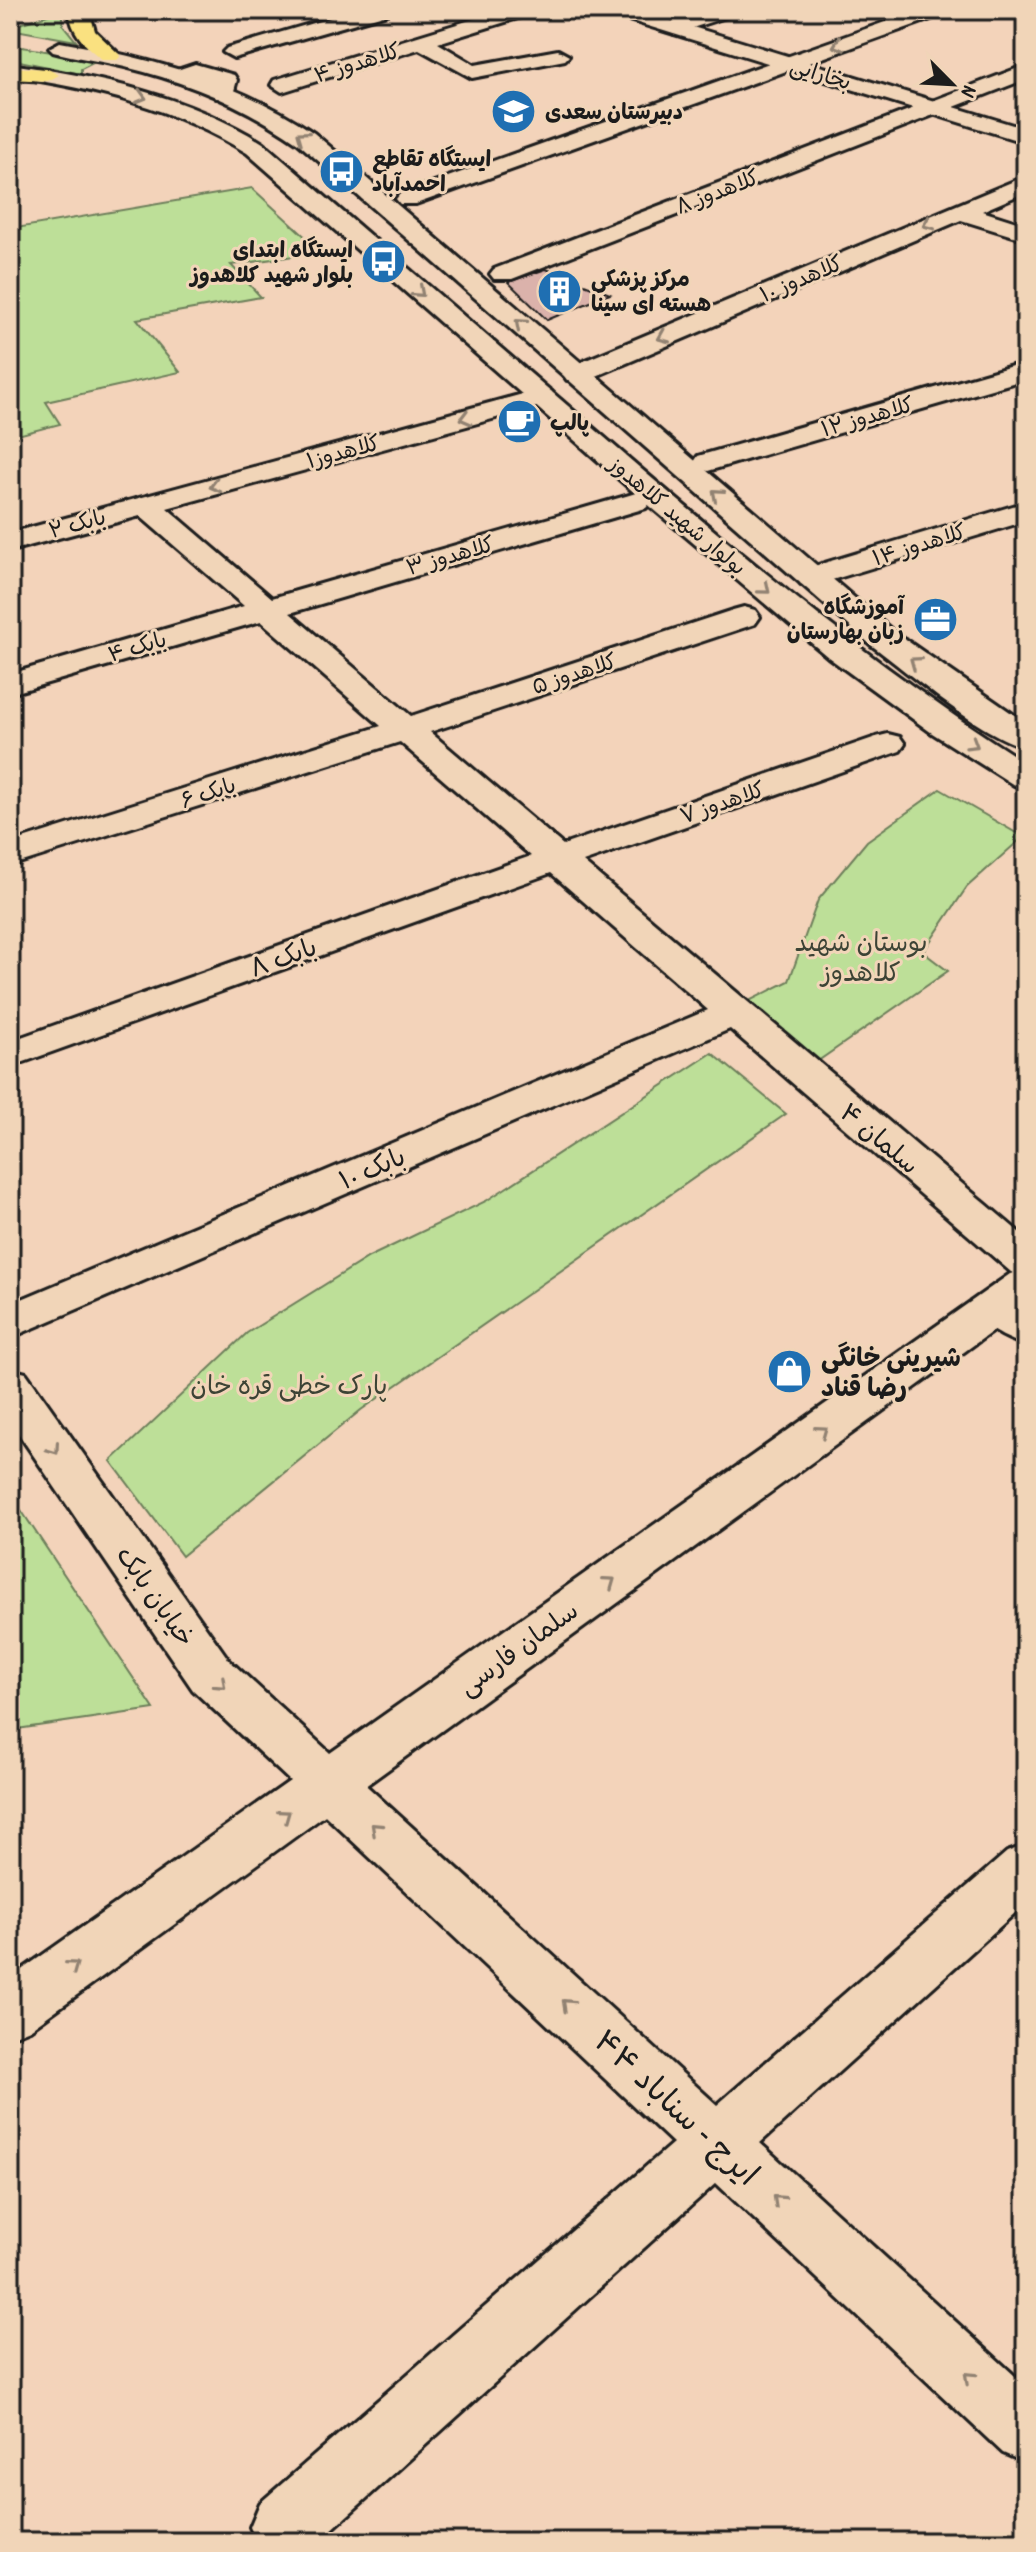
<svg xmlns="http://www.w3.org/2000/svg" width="1036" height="2552" font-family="Dekko,'Playpen Sans Arabic',sans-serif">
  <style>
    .green { fill: #bddf98; stroke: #6c7e5a; stroke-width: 2 }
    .building { fill: #dbb2ab; stroke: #1c1c1c; stroke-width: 2 }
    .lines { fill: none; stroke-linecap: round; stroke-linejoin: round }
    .street-casing { stroke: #1c1c1c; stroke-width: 6 }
    .secondary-casing { stroke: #1c1c1c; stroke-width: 6 }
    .primary-casing { stroke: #1c1c1c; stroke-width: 6 }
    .street { fill: #f1d5b8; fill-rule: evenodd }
    .secondary { fill: #f1d5b8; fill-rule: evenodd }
    .primary { fill: #fae180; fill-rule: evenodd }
    .oneway { stroke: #918272 }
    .labels { text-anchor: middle; stroke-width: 6; stroke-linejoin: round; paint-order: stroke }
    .far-street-label { font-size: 22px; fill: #1c1c1c; stroke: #f1d5b8 }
    .far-poi-label { font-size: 22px; font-weight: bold; fill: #1c1c1c; stroke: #f1d5b8; text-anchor: start }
    .park-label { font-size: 26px; fill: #3c4335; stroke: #f1d5b8 }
    .street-label { font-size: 26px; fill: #1c1c1c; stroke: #f1d5b8 }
    .poi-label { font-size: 26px; font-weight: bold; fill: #1c1c1c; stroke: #f1d5b8; text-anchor: start }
    .near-street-label { font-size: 32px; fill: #1c1c1c; stroke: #f1d5b8 }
  </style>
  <rect width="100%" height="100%" fill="#f3d3ba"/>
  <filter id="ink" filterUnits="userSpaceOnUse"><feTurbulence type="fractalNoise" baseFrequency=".0125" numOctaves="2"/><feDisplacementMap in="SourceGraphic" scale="16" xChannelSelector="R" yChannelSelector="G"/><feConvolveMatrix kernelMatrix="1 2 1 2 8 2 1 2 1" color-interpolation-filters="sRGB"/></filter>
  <g filter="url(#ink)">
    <g class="green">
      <path d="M63,10V25L76,41L10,29V27Z"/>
      <path d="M10,45L99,60L81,69V74L10,59Z"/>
      <path d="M252,188L322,252L231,265L261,297L137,319L180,372L46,402L60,424L10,437V229Z"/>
      <path d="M940,789L1023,837L967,887L923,952L948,971L818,1061L741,1005L789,981L818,900L867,841Z"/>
      <path d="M712,1053L786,1114L361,1410L182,1556L111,1461L247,1333L369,1257L486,1201Z"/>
      <path d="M15,1501L154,1709L10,1730V1504Z"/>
    </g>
    <path class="building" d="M546,269L610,294L547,320L508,282Z"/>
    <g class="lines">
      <defs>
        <g id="street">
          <path d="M358,10H390L387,14L241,56L234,58L223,52L227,48Z"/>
          <path d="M503,10H534L531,14L438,43L475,65L558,50L569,56L565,60L472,78L419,49L282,92L271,85L274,80Z"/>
          <path d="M708,10H738L735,14L674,34L664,28L667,24Z"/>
          <path d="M919,10H948L945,14L416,204H400L396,199L400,194Z"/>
          <path d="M195,64L234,75L237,80L232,98H216L213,93L215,83L196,77L182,82L171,76L174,71Z"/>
          <path d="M1026,65V79L512,279H494L490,274L494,269Z"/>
          <path d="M1026,176V192L982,211L1026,225V240L961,220L587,380H567L563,374L567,368Z"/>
          <path d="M1026,362V379L718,468L708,471L698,468L694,462L698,456Z"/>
          <path d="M541,389L551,391L555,397L551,403L167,508L272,598L626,496L636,493L646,496L651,502L646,508L290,613L411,716L733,610L744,607L755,610L760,617L755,624L430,732L563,845L876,737L888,734L900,737L905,744L900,751L583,862L1026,1238V1277L1011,1272L730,1029L10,1338V1304L708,1010L551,873L10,1067V1041L531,856L400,742L10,866V843L381,726L261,621L10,694V674L244,606L140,516L10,551V533Z"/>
          <path d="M1026,502V521L812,586L801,584L797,577L801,570Z"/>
          <path d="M994,1293L1010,1297L1026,1308V1345C1005,1339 983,1327 972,1308L978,1297Z"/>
          <path d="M328,1762L347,1768L717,2105L1007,1852L1026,1845V1903L760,2143L1026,2386V2463L1003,2453L716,2183L318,2542H257L250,2527L260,2503L673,2143L309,1800L301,1784L309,1768Z"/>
        </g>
        <g id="secondary">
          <path d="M606,10H637L1026,129V143L609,14Z"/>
          <path d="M60,42C151,58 237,81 314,133L893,631L1026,723V747C980,736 911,674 871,645L298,143C245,106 188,82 125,67C101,61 76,58 53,52L49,48Z"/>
          <path d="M10,64C100,77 185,95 263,143C374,239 486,335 597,431C734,549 872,666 1026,763V788L1014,785L932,733L828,657L645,502L247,153C173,107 95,89 10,76Z"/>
          <path d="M1026,1270V1307L30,2029L10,2037V1978L290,1781L193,1690L10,1421V1369L26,1373L229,1660L330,1753L1010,1274Z"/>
        </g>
        <g id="primary">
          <path d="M69,10H89L95,31L121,56L117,60H103C86,47 71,33 69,10Z"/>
          <path d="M10,67L48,69L59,75L48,81L10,79Z"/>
        </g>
      </defs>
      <use href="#street" class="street-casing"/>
      <use href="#secondary" class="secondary-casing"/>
      <use href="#primary" class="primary-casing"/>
      <use href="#street" class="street"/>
      <use href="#secondary" class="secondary"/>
      <use href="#primary" class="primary"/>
    </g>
    <defs><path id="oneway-chevron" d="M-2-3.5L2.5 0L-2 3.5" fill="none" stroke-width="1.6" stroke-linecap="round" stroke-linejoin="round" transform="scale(2)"/></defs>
    <g class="oneway">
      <use href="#oneway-chevron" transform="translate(838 45) rotate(161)"/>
      <use href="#oneway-chevron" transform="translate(141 97) rotate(16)"/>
      <use href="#oneway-chevron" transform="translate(302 136) rotate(-144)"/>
      <use href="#oneway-chevron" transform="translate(928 224) rotate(157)"/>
      <use href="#oneway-chevron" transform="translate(419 292) rotate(41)"/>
      <use href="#oneway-chevron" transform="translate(520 324) rotate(-139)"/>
      <use href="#oneway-chevron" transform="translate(663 337) rotate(157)"/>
      <use href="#oneway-chevron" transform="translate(465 418) rotate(165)"/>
      <use href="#oneway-chevron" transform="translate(215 486) rotate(165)"/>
      <use href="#oneway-chevron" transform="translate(717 494) rotate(-139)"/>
      <use href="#oneway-chevron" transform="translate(765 589) rotate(40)"/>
      <use href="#oneway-chevron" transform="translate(915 662) rotate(-144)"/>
      <use href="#oneway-chevron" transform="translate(973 744) rotate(32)"/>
      <use href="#oneway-chevron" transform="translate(822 1431) rotate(-36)"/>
      <use href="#oneway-chevron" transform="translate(54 1449) rotate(55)"/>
      <use href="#oneway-chevron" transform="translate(610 1582) rotate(-36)"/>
      <use href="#oneway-chevron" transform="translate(221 1684) rotate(43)"/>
      <use href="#oneway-chevron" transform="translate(285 1815) rotate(-36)"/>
      <use href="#oneway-chevron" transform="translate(376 1828) rotate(-137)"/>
      <use href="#oneway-chevron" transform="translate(73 1966) rotate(-36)"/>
      <use href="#oneway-chevron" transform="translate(567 2004) rotate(-137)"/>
      <use href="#oneway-chevron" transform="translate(778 2200) rotate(-137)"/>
      <use href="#oneway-chevron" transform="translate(969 2377) rotate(-137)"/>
    </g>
  </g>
  <defs>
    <symbol id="school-disc" viewBox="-11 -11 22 22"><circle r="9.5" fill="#1f6fb2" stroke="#f1d5b8"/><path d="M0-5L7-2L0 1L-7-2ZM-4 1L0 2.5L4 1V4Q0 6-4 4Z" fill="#fff"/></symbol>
    <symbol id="bus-disc" viewBox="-11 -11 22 22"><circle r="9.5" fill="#1f6fb2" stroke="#f1d5b8"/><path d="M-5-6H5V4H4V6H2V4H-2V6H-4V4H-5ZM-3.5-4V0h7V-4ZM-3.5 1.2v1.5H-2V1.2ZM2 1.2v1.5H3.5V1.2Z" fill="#fff"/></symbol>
    <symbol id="building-disc" viewBox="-11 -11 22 22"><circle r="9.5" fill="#1f6fb2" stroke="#f1d5b8"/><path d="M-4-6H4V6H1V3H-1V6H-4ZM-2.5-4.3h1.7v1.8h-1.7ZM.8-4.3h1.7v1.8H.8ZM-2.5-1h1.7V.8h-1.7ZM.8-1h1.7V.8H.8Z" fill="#fff"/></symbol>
    <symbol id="cafe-disc" viewBox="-11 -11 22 22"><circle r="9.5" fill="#1f6fb2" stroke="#f1d5b8"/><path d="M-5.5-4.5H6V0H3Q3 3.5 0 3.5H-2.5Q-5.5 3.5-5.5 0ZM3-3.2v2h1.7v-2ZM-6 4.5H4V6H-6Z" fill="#fff"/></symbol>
    <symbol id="office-disc" viewBox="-11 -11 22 22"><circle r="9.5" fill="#1f6fb2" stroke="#f1d5b8"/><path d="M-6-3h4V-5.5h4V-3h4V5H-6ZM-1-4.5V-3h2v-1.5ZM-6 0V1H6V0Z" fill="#fff"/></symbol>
    <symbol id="shop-disc" viewBox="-11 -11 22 22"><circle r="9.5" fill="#1f6fb2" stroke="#f1d5b8"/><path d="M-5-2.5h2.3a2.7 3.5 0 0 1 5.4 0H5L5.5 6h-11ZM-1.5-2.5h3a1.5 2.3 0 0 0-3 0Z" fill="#fff"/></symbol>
  </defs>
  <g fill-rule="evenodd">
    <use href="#school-disc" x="488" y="86" width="51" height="51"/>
    <use href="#bus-disc" x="316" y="146" width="51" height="51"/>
    <use href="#bus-disc" x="358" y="236" width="51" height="51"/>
    <use href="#building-disc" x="534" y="266" width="51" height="51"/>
    <use href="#cafe-disc" x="494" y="396" width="51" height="51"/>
    <use href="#office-disc" x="910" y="594" width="51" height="51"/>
    <use href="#shop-disc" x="764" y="1346" width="51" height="51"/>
  </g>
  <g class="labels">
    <g class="far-street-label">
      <text transform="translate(357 62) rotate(-17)" y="8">کلاهدوز ۴</text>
      <text transform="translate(821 73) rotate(17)" y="8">بخارایی</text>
      <text transform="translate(717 191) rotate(-21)" y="8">کلاهدوز ۸</text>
      <text transform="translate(801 278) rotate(-23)" y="8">کلاهدوز ۱۰</text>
      <text transform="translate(867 416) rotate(-16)" y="8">کلاهدوز ۱۲</text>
      <text transform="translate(343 451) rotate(-15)" y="8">کلاهدوز۱</text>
      <text transform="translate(678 515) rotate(40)" y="8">بولوار شهید کلاهدوز</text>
      <text transform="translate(77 523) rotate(-15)" y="8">بابک ۲</text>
      <text transform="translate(919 544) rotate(-17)" y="8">کلاهدوز ۱۴</text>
      <text transform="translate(450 555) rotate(-16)" y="8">کلاهدوز ۳</text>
      <text transform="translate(137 646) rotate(-16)" y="8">بابک ۴</text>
      <text transform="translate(574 673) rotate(-18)" y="8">کلاهدوز ۵</text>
      <text transform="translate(208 792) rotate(-18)" y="8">بابک ۶</text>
      <text transform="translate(722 802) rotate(-19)" y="8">کلاهدوز ۷</text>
    </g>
    <g class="far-poi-label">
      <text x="545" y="119">دبیرستان سعدی</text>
      <text x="372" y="166">ایستگاه تقاطع<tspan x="372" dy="25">احمدآباد</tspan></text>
      <text x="353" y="257" text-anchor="end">ایستگاه ابتدای<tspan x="353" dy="25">بلوار شهید کلاهدوز</tspan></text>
      <text x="591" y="286">مرکز پزشکی<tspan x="591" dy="25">هسته ای سینا</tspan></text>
      <text x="550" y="430">پالپ</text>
      <text x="904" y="614" text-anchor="end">آموزشگاه<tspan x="904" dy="25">زبان بهارستان</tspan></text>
    </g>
    <g class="park-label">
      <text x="861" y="951">بوستان شهید<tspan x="861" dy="30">کلاهدوز</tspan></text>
      <text x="289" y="1394">پارک خطی قره خان</text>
    </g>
    <g class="street-label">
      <text transform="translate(283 957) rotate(-20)" y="9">بابک ۸</text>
      <text transform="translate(880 1138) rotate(40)" y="9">سلمان ۴</text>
      <text transform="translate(372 1168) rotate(-23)" y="9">بابک ۱۰</text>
      <text transform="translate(156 1596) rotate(55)" y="9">خیابان بابک</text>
      <text transform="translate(518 1648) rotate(-36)" y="9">سلمان فارسی</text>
    </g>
    <g class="poi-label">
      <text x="821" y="1366">شیرینی خانگی<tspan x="821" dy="30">رضا قناد</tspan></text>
    </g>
    <g class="near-street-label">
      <text transform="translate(677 2107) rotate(43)" y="11">ایرج - سناباد ۴۴</text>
    </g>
  </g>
  <rect width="1036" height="2552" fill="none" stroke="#f1d5b8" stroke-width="40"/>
  <rect x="20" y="20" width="996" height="2512" fill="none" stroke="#1c1c1c" stroke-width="3" filter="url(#ink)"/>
  <g transform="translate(952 84) rotate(114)" stroke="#f1d5b8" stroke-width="6" paint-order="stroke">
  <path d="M0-6L14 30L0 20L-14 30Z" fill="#1c1c1c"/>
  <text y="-12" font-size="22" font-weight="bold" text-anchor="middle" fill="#1c1c1c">N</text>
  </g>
</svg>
